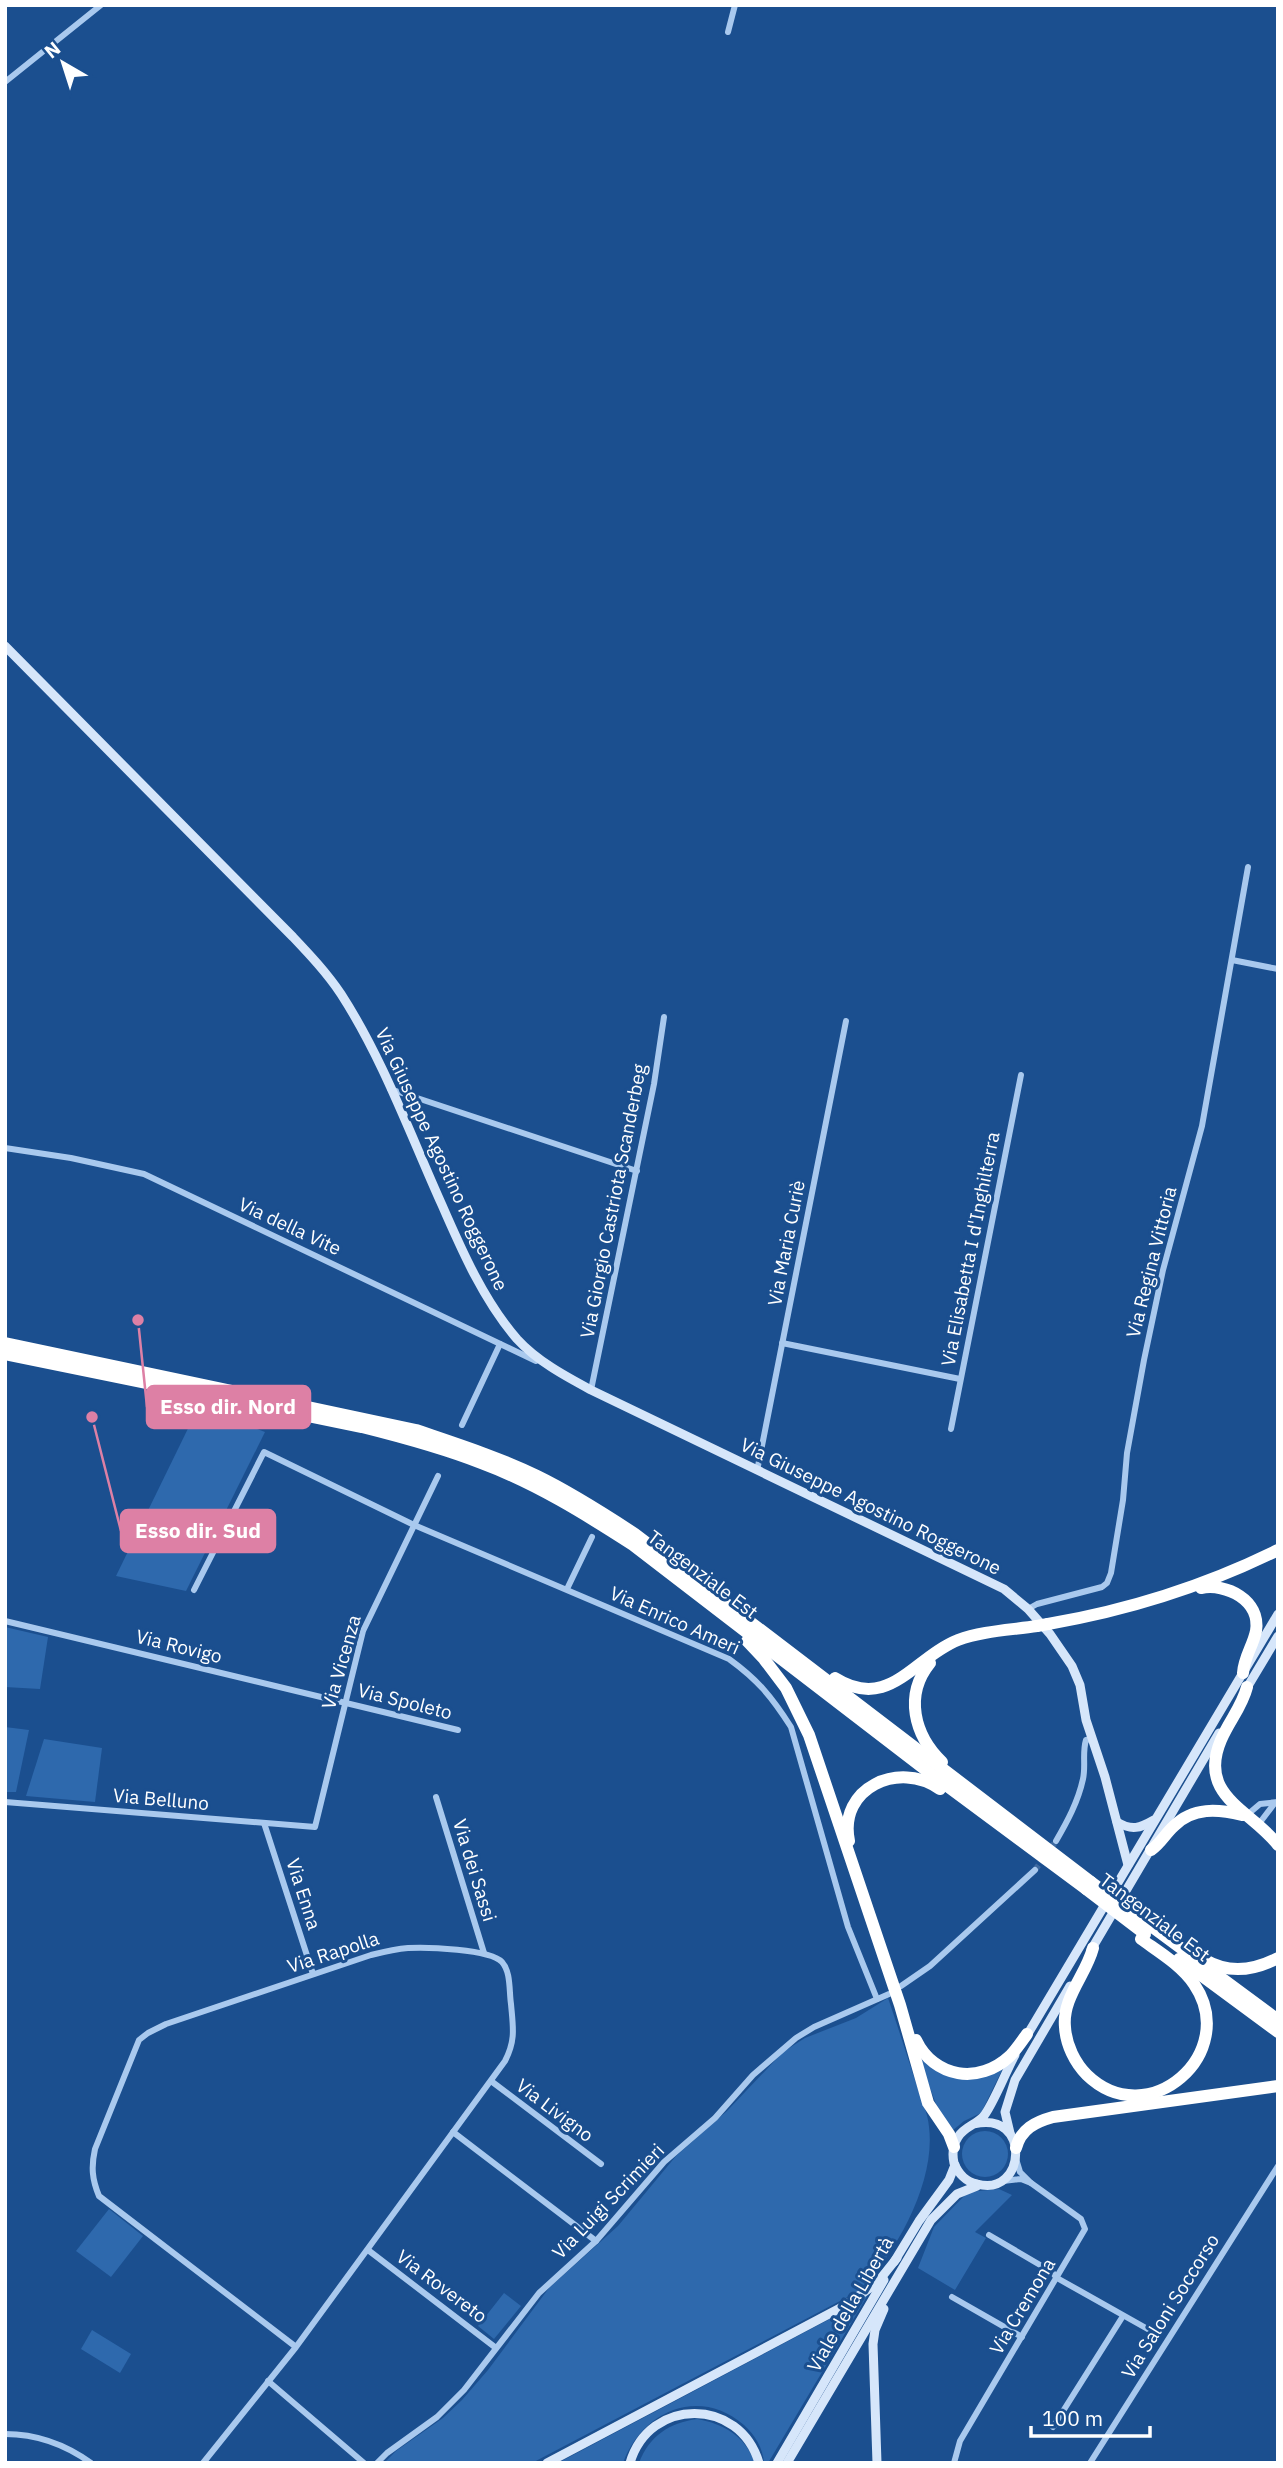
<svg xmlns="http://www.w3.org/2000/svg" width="1283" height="2468" font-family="'IBM Plex Sans',sans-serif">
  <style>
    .green { fill: #2e69ad }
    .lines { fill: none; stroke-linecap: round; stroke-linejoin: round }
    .street-tunnel { stroke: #3d69a0; stroke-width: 6; stroke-dasharray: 6 3; stroke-linecap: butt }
    .street { stroke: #a9c9ee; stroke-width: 6 }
    .secondary { stroke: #d6e6fa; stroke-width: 9 }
    .highway { stroke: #fff; stroke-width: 12 }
    .highway-bridge { stroke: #fff; stroke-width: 12 }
    .labels { text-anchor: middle; stroke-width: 6; stroke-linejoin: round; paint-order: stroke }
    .street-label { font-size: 19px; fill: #fff; stroke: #1b4f8f }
    .leader { fill: none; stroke: #dd80a5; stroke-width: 2.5 }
    .callout-dot { fill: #dd80a5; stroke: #1b4f8f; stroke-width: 2.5 }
    .callout { fill: #dd80a5; stroke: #dd80a5; stroke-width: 2.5 }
    .callout-label { font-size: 21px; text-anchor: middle; font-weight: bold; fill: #fff }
  </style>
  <rect width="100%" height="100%" fill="#1b4f8f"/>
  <g class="green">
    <path d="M199,1406L265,1432L186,1591L116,1576Z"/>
    <path d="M5,1627L48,1637L40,1689L5,1687Z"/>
    <path d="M5,1727L29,1730L16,1792H5Z"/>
    <path d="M44,1739L102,1748L95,1802L26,1796Z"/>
    <path d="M888,1998C898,2027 907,2056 917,2086C921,2099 928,2113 929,2127C936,2182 896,2254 859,2291L532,2463H384L396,2451L443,2418L462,2400L488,2370L549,2288L618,2226L676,2156L727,2111L783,2052L805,2038L856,2018Z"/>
    <path d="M918,2056L937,2071L1005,2064L981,2113L964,2121L952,2131L939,2112Z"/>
    <circle cx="985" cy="2154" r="23"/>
    <path d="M999,2189L1012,2195L975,2232L986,2238L955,2290L918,2268L934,2227L968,2192Z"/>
    <path d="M109,2209L143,2236L111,2277L76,2251Z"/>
    <path d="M504,2293L521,2306L494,2339L478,2326Z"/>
    <path d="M869,2293L768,2463H764C763,2448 755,2435 744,2425C699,2386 642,2411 623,2463H558L828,2320Z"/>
    <path d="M92,2330L131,2354L120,2373L81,2349Z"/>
    <path d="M697,2419C724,2424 745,2436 755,2463H639C649,2436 669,2423 697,2419Z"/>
  </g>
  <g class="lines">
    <path class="street-tunnel" d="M1035,1870L1056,1841"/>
    <g class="street">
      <path d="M728,32L735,5"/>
      <path d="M5,82L101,5"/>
      <path d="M1232,960L1278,969"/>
      <path d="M390,1089L637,1171"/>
      <path d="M5,1148L71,1158L144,1174L536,1361"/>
      <path d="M782,1343L960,1379"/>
      <path d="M591,1390L654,1084L664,1017"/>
      <path d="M462,1425L500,1344"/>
      <path d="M951,1429L1021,1075"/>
      <path d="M757,1471L846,1021"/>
      <path d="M567,1589L592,1537"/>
      <path d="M194,1590L264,1452L414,1525L729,1659C758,1680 772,1697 791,1727L848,1927L877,1999"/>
      <path d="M1028,1609L1037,1604L1102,1587L1107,1583L1111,1573L1123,1500L1127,1453L1144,1360L1163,1270L1202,1126L1248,867"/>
      <path d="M5,1621L458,1730"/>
      <path d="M436,1797L484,1953"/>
      <path d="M5,1802L315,1827L363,1631L438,1476"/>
      <path d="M1247,1815L1260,1804L1278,1802"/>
      <path d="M264,1823L313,1974"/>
      <path d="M1258,1825L1274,1804"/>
      <path d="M1056,1841C1067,1822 1078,1802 1083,1779C1086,1766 1082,1753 1086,1740L1091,1739"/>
      <path d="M901,1986L930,1966L1035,1870"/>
      <path d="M491,2081L601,2164"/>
      <path d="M453,2132L596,2241"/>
      <path d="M1003,2181L1021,2179L1031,2183L1020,2172L1016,2159"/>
      <path d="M989,2235L1052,2272L1057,2278L1153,2332"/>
      <path d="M368,2250L496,2348"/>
      <path d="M952,2297L1022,2337"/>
      <path d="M268,2381L364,2463"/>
      <path d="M1053,2427L1123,2316"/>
      <path d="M5,2434C37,2434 66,2445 91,2463"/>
      <path d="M203,2463L296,2347L505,2061C516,2040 513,2027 511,2004C509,1991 511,1972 502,1962C490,1949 426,1947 408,1948C395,1949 383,1952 371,1955L166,2024L148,2033L139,2040L95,2149C91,2167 92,2179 99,2196L296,2347"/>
      <path d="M377,2463L387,2453L437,2417L464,2390L539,2293L596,2241L664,2162L715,2118L753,2075L796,2038L814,2027L889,1994"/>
      <path d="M954,2463L960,2441L1085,2229L1081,2219L1031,2183"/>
      <path d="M1090,2463L1278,2166"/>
    </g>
    <g class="secondary">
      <path d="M5,646L293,937C310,955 327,973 341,994C383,1059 410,1134 442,1205C462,1251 484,1301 517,1339C537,1361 565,1376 591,1390L1004,1589L1028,1609L1050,1634L1072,1666L1080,1685L1086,1720L1105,1777L1128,1865"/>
      <path d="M1245,1691L1278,1636"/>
      <path d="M1117,1822C1132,1831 1140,1828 1154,1820"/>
      <path d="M1091,1950L1219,1733"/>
      <path d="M1026,2037L1278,1614"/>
      <path d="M974,2124C1032,2110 1026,2198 977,2184C966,2182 958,2173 954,2163C952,2154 953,2145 958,2137C964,2127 975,2125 983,2117C993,2105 1006,2071 1015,2055"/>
      <path d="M1010,2133L1005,2112L1015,2080L1070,1986"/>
      <path d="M894,2262L919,2221L949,2180L955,2165"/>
      <path d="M547,2463L844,2306L877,2283L897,2258"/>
      <path d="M630,2463C649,2397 740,2397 759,2463"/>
      <path d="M777,2463L884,2280"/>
      <path d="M787,2463L931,2220L957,2194L977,2186"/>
      <path d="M877,2463L873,2344L875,2330L884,2309"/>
    </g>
    <g class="highway">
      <path d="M5,1343L416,1430C457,1444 498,1457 537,1476C572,1493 603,1513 635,1534L1091,1882"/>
      <path d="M5,1354L362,1427C402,1437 443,1448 481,1463C535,1483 585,1514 633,1545L931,1774L1086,1889"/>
      <path d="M1201,1588C1226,1583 1261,1600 1256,1631C1253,1646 1244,1657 1243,1673"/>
      <path d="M1048,1624C1130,1610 1203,1587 1278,1550"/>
      <path d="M747,1641L764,1659L786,1688L809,1735L900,2005L928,2103L949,2134L954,2147"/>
      <path d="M930,1663C904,1695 914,1735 942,1762"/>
      <path d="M835,1678C889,1712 913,1658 958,1640C982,1631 1011,1630 1037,1626"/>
      <path d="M1247,1687C1242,1707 1229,1721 1221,1740C1197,1796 1251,1810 1278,1845"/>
      <path d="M849,1841C838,1788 899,1760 940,1789"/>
      <path d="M1151,1850C1161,1843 1165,1834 1174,1826C1193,1807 1218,1809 1242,1815"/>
      <path d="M1151,1926L1278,2020"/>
      <path d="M1093,1948C1086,1975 1062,1998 1065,2027C1066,2045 1075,2063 1087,2075C1148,2134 1241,2053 1194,1984C1181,1965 1159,1952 1141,1939"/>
      <path d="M1179,1959L1278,2032"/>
      <path d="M1205,1960C1229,1974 1255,1970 1278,1958"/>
      <path d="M916,2040C934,2078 979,2085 1010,2056C1016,2050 1022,2041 1027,2034"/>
      <path d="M1016,2148C1021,2129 1035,2122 1053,2117L1278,2086"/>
    </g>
    <g class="highway-bridge">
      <path d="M1037,1626L1048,1624"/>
      <path d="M1091,1882L1151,1926"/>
      <path d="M1086,1889L1145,1934"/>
    </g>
  </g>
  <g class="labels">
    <g class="street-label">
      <text transform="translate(442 1159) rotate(65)" y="7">Via Giuseppe Agostino Roggerone</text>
      <text transform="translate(613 1201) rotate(-79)" y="7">Via Giorgio Castriota Scanderbeg</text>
      <text transform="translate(290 1226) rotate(25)" y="7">Via della Vite</text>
      <text transform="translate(786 1243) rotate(-79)" y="7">Via Maria Curiè</text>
      <text transform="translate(970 1249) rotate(-79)" y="7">Via Elisabetta I d'Inghilterra</text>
      <text transform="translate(1151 1262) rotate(-76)" y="7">Via Regina Vittoria</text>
      <text transform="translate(871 1506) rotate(26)" y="7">Via Giuseppe Agostino Roggerone</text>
      <text transform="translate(703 1574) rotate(37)" y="7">Tangenziale Est</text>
      <text transform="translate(675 1620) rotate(24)" y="7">Via Enrico Ameri</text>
      <text transform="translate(179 1646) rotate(14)" y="7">Via Rovigo</text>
      <text transform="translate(341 1662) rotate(-74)" y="7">Via Vicenza</text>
      <text transform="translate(405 1701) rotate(14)" y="7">Via Spoleto</text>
      <text transform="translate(161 1799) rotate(5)" y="7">Via Belluno</text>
      <text transform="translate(475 1870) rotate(73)" y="7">Via dei Sassi</text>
      <text transform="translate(304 1894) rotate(72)" y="7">Via Enna</text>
      <text transform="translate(1155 1917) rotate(37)" y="7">Tangenziale Est</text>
      <text transform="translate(333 1952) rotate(-18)" y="7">Via Rapolla</text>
      <text transform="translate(555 2110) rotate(37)" y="7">Via Livigno</text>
      <text transform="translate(608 2201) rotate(-46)" y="7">Via Luigi Scrimieri</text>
      <text transform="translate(442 2286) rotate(37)" y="7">Via Rovereto</text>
      <text transform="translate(850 2304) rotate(-60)" y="7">Viale della Libertà</text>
      <text transform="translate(1022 2306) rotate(-59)" y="7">Via Cremona</text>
      <text transform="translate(1170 2306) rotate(-58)" y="7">Via Saloni Soccorso</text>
    </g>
  </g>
  <path class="leader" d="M138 1320L147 1407M92 1417L121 1531"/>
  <g class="callout-dot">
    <circle cx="138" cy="1320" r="7"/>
    <circle cx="92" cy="1417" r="7"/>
  </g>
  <g class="callout">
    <rect x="147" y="1386" width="163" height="42" rx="7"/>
    <rect x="121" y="1510" width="154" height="42" rx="7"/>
  </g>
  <g class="callout-label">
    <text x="228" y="1414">Esso dir. Nord</text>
    <text x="198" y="1538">Esso dir. Sud</text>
  </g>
  <rect width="1283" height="2468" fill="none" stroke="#ffffff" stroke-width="14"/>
  <g transform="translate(63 63) rotate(321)" stroke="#1b4f8f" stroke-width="5" paint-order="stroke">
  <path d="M0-5L12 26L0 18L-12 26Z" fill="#ffffff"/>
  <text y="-10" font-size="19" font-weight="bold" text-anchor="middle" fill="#ffffff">N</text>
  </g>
  <path d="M1031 2426v10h119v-10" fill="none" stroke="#ffffff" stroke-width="3.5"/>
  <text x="1042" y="2426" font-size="21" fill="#ffffff" stroke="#1b4f8f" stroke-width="5" paint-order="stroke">100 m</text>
</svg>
